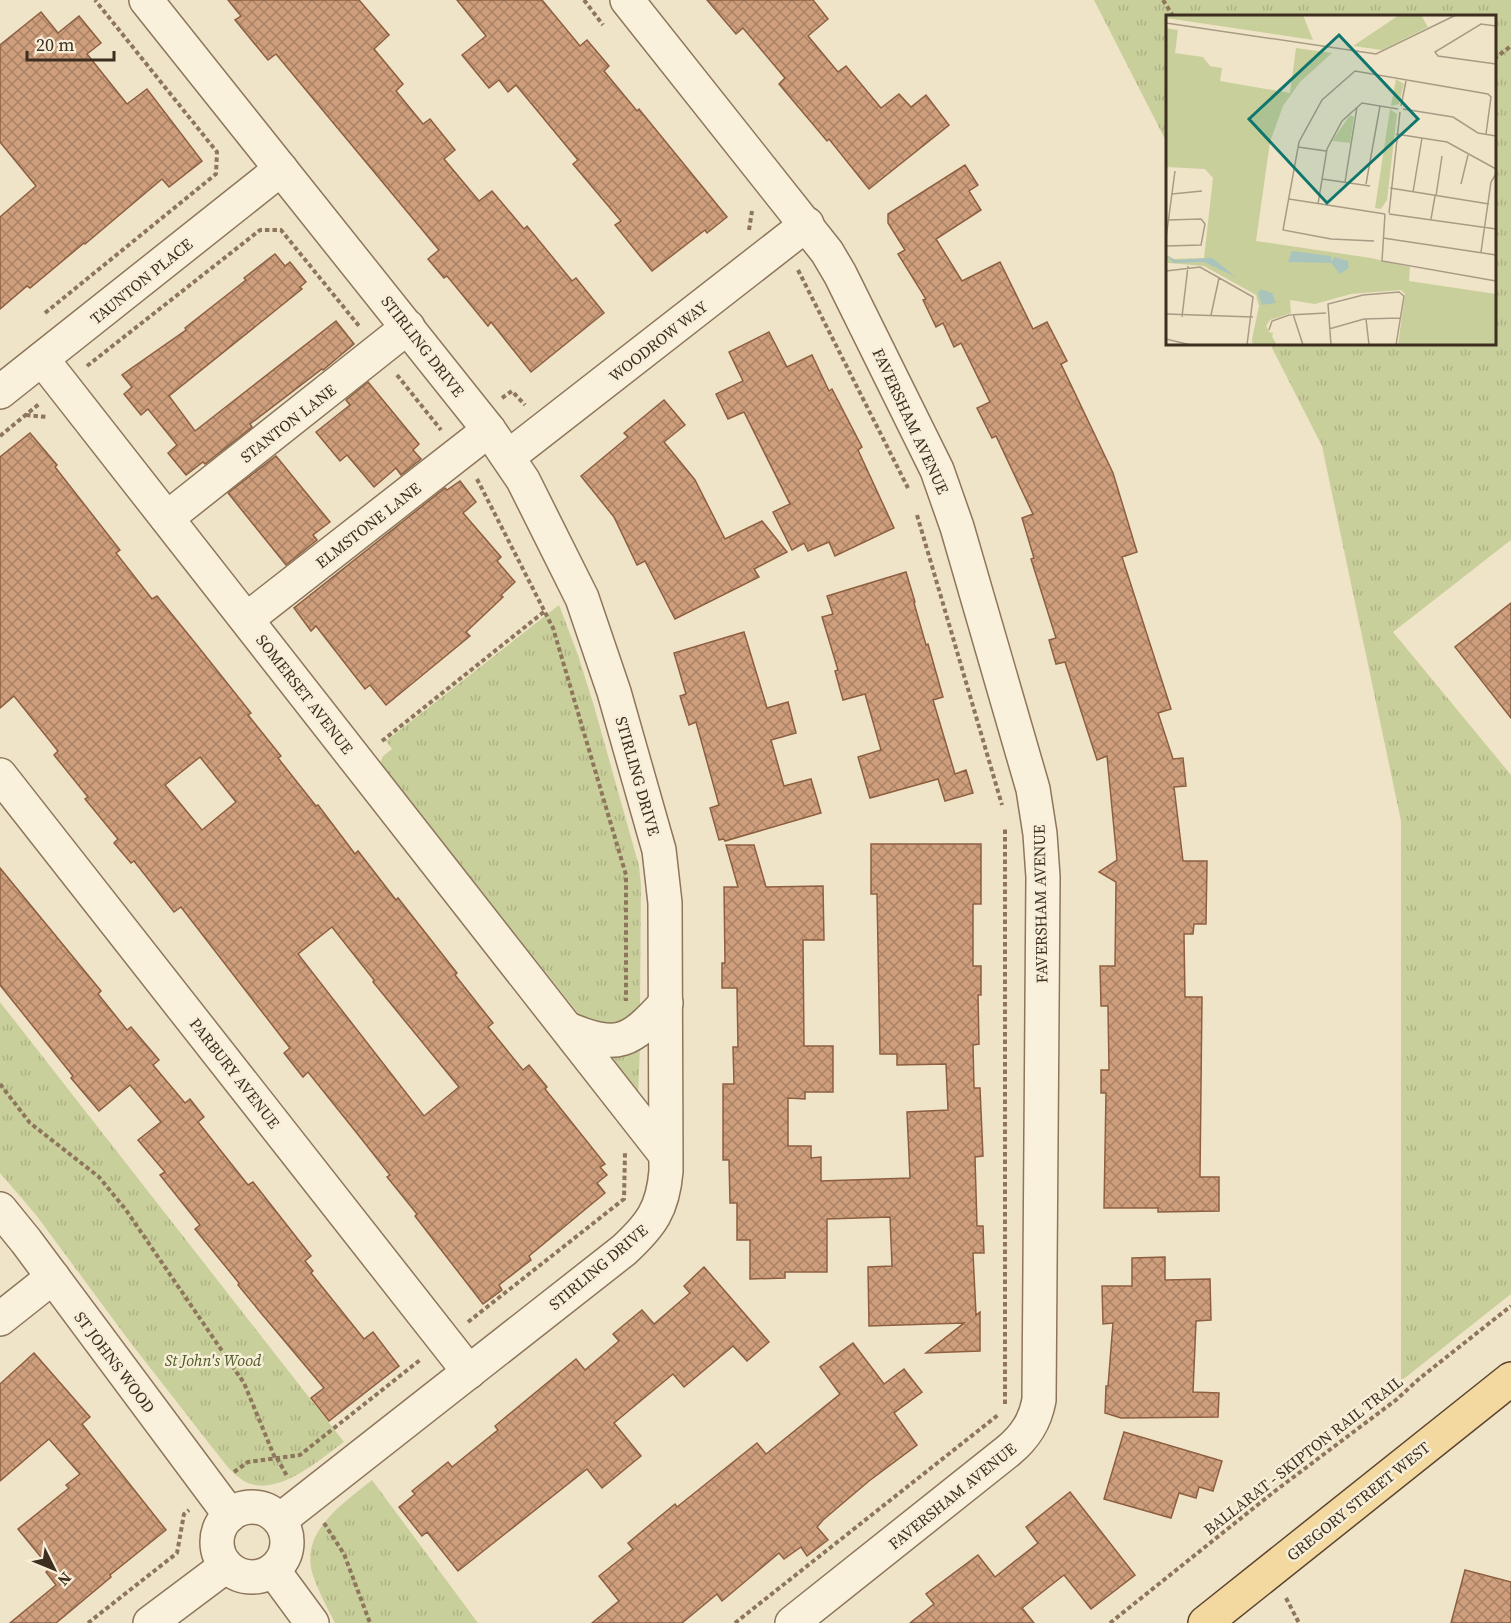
<svg xmlns="http://www.w3.org/2000/svg" width="1511" height="1623" font-family="'Source Serif 4',serif">
  <style>
    .grass { fill: url(#grass-tufts) }
    .building { fill: url(#building-cross-hatch); stroke: #8d5f41; stroke-width: 1.5; fill-rule: evenodd }
    .lines { fill: none; stroke-linecap: round; stroke-linejoin: round }
    .minor-casing { stroke: #8d765c; stroke-width: 36 }
    .major-casing { stroke: #5b4430; stroke-width: 36 }
    .path { stroke: #8d765c; stroke-width: 4; stroke-dasharray: 4.5 3; stroke-linecap: butt }
    .minor { stroke: #faf1dc; stroke-width: 33 }
    .major { stroke: #f3d9a0; stroke-width: 33 }
    .labels { text-anchor: middle; stroke-width: 5; stroke-linejoin: round; paint-order: stroke }
    .street-label { font-size: 16px; fill: #3d2e20; stroke: #f7eed8 }
    .park-label { font-size: 16px; font-style: italic; fill: #4d5a26; stroke: #f7eed8 }
    .inset-road { fill: none; stroke: #a89b85; stroke-width: 1.5 }
    .view { fill: #0f766e; fill-opacity: 0.15; stroke: #0f766e; stroke-width: 3 }
    .inset-edge { fill: none; stroke: #3d2e20; stroke-width: 3 }
  </style>
  <defs>
    <pattern id="grass-tufts" width="24" height="20" patternUnits="userSpaceOnUse" patternTransform="scale(1.5)"><rect width="24" height="20" fill="#c9cf9b"/><path d="M3 7l-1-3M5 7V3M7 7l1-3M15 17l-1-3M17 17v-4M19 17l1-3" fill="none" stroke="#aeb285"/></pattern>
    <pattern id="building-cross-hatch" width="8" height="8" patternUnits="userSpaceOnUse" patternTransform="scale(1.5)"><rect width="8" height="8" fill="#cf9f7d"/><path d="M0 0l8 8M0 8l8-8" fill="none" stroke="#a98266"/></pattern>
  </defs>
  <rect width="100%" height="100%" fill="#f0e4c8"/>
  <g class="grass">
    <path d="M1094,0H1511V540L1393,632L1511,775V1294L1401,1381V821L1322,446L1270,344H1494V16H1168L1167,143Z"/>
    <path d="M559,605L578,655L594,706L639,866L641,885L640,1004L638,1011L618,1028L582,1018L380,763L383,756L392,749L386,741Z"/>
    <path d="M0,1002L344,1442C319,1460 276,1499 244,1481C232,1474 223,1461 215,1451L130,1342L36,1215L0,1173Z"/>
    <path d="M640,1044L638,1099L588,1048Z"/>
    <path d="M372,1480L478,1623H335C327,1607 317,1589 312,1572C301,1530 344,1503 372,1480Z"/>
  </g>
  <g class="building">
    <path d="M228,0H359L389,35L374,49L403,84L396,91L423,124L430,119L455,150L444,159L479,201L492,191L524,229L527,226L572,281L576,278L604,313L531,372L491,322L488,326L447,276L444,278L428,259L439,250L276,54L268,60L235,20L241,16Z"/>
    <path d="M457,0H542L580,46L587,40L609,66L604,71L637,111L639,109L727,217L707,233L705,230L652,271L615,225L621,221L573,164L578,160L516,85L508,92L499,80L489,88L462,55L486,36Z"/>
    <path d="M707,0H813L828,19L808,36L838,72L846,66L881,108L899,94L911,107L926,95L949,125L869,189L829,139L827,141L779,84L785,78L743,28L736,34Z"/>
    <path d="M41,12L58,33L79,16L101,43L87,54L127,104L147,89L202,161L169,187L162,179L85,244L84,243L30,288L27,286L0,309V217L36,186L0,142V45Z"/>
    <path d="M965,165L978,185L969,191L981,210L936,239L962,281L1000,262L1033,329L1047,322L1067,361L1061,364L1113,473L1137,552L1122,557L1171,709L1158,713L1173,759L1183,758L1186,786L1174,787L1183,861H1207L1206,924H1194L1193,934H1184L1185,997H1202L1200,1177H1219V1211L1158,1212V1208H1104L1106,1093H1101V1070H1109L1108,1006H1101L1100,966H1115L1116,882L1099,872L1117,860L1107,756L1097,760L1065,662L1056,664L1049,640L1056,638L1031,559L1034,558L1022,518L1033,514L996,436L992,438L977,408L990,402L961,343L954,347L943,323L936,327L923,300L926,299L898,254L905,250L888,223V214Z"/>
    <path d="M275,254L285,266L290,262L306,282L300,287L302,289L169,396L195,431L336,321L354,344L323,370L322,369L250,424L252,427L205,464L203,462L186,475L168,453L177,445L148,409L141,415L124,394L132,387L122,375L186,330L185,328L246,280L244,278Z"/>
    <path d="M769,332L787,367L812,355L829,391L832,389L862,447L858,450L894,528L835,556L829,542L808,551L804,543L792,550L773,512L790,504L744,412L728,419L716,394L743,381L729,352Z"/>
    <path d="M368,382L419,444L413,450L421,459L401,475L396,468L374,487L347,455L340,461L316,432L350,405L346,400Z"/>
    <path d="M664,400L685,425L664,442L695,480L725,539L762,521L787,552L754,569L759,577L675,619L645,561L637,565L614,517L581,476L628,437L624,433Z"/>
    <path d="M30,433L57,465L55,467L120,550L116,553L152,599L157,596L196,644L251,713L248,715L281,756L278,758L316,806L318,805L355,854L358,851L396,900L398,898L457,973L455,975L493,1023L488,1027L523,1070L529,1065L547,1087L545,1089L605,1164L600,1167L607,1175L597,1183L605,1193L529,1256L531,1260L499,1285L502,1290L483,1304L415,1216L417,1214L387,1177L390,1175L356,1132L308,1072L303,1077L284,1053L290,1048L181,907L174,912L134,861L131,863L114,843L118,839L85,799L88,797L54,755L58,751L14,696L0,708V457ZM200,757L236,802L202,830L165,785ZM332,927L374,980L373,982L459,1087L424,1116L298,954Z"/>
    <path d="M276,456L330,522L313,535L317,540L286,565L228,493Z"/>
    <path d="M460,481L476,502L463,513L501,557L497,561L515,582L501,595L503,597L466,632L470,636L386,705L370,685L365,689L316,626L311,631L294,608L445,488L447,490Z"/>
    <path d="M906,572L915,602L914,603L926,645L928,644L943,697L933,700L955,774L966,770L973,793L945,801L938,779L870,798L858,757L881,750L865,694L843,700L835,671L838,670L822,617L833,614L827,596Z"/>
    <path d="M1511,603V718L1455,647Z"/>
    <path d="M744,632L767,708L788,702L796,733L771,740L784,786L811,779L821,813L725,841L724,839L719,840L710,808L719,805L696,722L689,725L680,696L686,694L674,653Z"/>
    <path d="M871,844H981V904H973V966H981V995H978L979,1044L973,1045L974,1088H980L983,1156L975,1157L977,1226H983L984,1253H973L976,1315L980,1312V1351L926,1353L964,1323L869,1326L868,1267L892,1266L890,1217L827,1219V1272H785V1278L750,1279V1240H737V1203H730L729,1160H723V1084H734L733,1047H738L737,988H722V963H725L724,887H738L726,845H754L766,887L823,886L824,940H803L804,1046H833V1092H805V1099L788,1098V1146H811V1158L821,1157V1181L910,1178L907,1112L948,1110L946,1064L897,1065V1054H880L877,894H871Z"/>
    <path d="M0,868L101,991L98,994L127,1030L131,1027L159,1060L153,1065L185,1103L190,1099L204,1117L198,1122L248,1185L253,1182L311,1256L305,1261L313,1271L311,1273L364,1339L373,1332L399,1366L329,1421L311,1398L324,1388L261,1313L238,1285L239,1283L195,1229L200,1225L160,1175L165,1172L138,1140L161,1122L130,1085L99,1111L71,1078L73,1076L0,985Z"/>
    <path d="M1165,1257V1280L1210,1279L1211,1320L1196,1321L1193,1392L1219,1393L1218,1417L1121,1418L1105,1413L1106,1386H1108L1113,1323L1103,1324L1102,1286H1132V1258Z"/>
    <path d="M704,1267L769,1342L747,1361L733,1346L684,1387L673,1374L614,1423L641,1456L602,1488L587,1469L458,1571L427,1532L422,1536L399,1507L415,1494L412,1491L448,1462L452,1467L498,1430L495,1426L576,1359L585,1370L619,1341L613,1334L642,1310L654,1324L690,1293L684,1286Z"/>
    <path d="M853,1343L884,1384L904,1369L922,1392L894,1413L917,1445L869,1481L823,1520L817,1527L828,1540L807,1556L801,1547L784,1559L779,1553L722,1601L717,1594L682,1623H592L619,1601L599,1576L633,1549L628,1543L675,1504L677,1507L757,1443L766,1454L840,1394L820,1367Z"/>
    <path d="M34,1353L90,1417L82,1424L166,1530L110,1575L111,1577L56,1623H10L56,1585L46,1572L50,1568L18,1529L69,1488L66,1485L80,1474L49,1439L0,1481V1384Z"/>
    <path d="M1124,1432L1222,1461L1213,1491L1199,1487L1196,1498L1179,1493L1171,1518L1104,1499Z"/>
    <path d="M1070,1492L1135,1575L1091,1609L1064,1575L1022,1608L1034,1623H910L934,1604L926,1594L978,1555L995,1577L1038,1543L1026,1527Z"/>
    <path d="M1465,1570L1511,1582V1623H1451Z"/>
  </g>
  <g class="lines">
    <defs>
      <g id="minor">
        <path d="M146,0L489,430L523,480L582,598L614,692L659,850L665,903L666,1171C663,1209 651,1225 624,1250L280,1520"/>
        <path d="M627,0L827,252L840,274L937,470L957,527L1033,789L1040,834L1043,877L1039,1400C1035,1422 1025,1437 1008,1451L792,1623"/>
        <path d="M42,359L665,1154"/>
        <path d="M0,392L281,169"/>
        <path d="M508,457L807,224"/>
        <path d="M167,518L408,327"/>
        <path d="M247,619L489,430"/>
        <path d="M0,775L469,1372"/>
        <path d="M568,1029C619,1050 630,1042 666,1003"/>
        <path d="M0,1209L26,1241L230,1515"/>
        <path d="M0,1319L53,1277"/>
        <circle cx="252" cy="1542" r="35"/>
        <path d="M273,1570L312,1623"/>
        <path d="M150,1623L226,1566"/>
      </g>
      <path id="major" d="M1205,1623L1511,1379"/>
    </defs>
    <use href="#minor" class="minor-casing"/>
    <use href="#major" class="major-casing"/>
    <g class="path">
      <path d="M584,0L603,25"/>
      <path d="M1163,0L1173,16"/>
      <path d="M1494,59L1511,46"/>
      <path d="M749,230L752,211"/>
      <path d="M798,270L908,488"/>
      <path d="M45,313L216,174L217,152L95,0"/>
      <path d="M87,366L260,230H281L359,326"/>
      <path d="M397,375L441,430"/>
      <path d="M502,398L512,391L525,405"/>
      <path d="M26,415L47,417"/>
      <path d="M0,436L39,404"/>
      <path d="M477,479L553,628L626,875V1001"/>
      <path d="M917,515L1002,805"/>
      <path d="M382,741L545,611"/>
      <path d="M0,1084L30,1123L99,1177L126,1210L244,1383L275,1458"/>
      <path d="M468,1322L624,1199L625,1153"/>
      <path d="M1005,1404V827"/>
      <path d="M277,1458L287,1476"/>
      <path d="M234,1472L248,1462L300,1455L420,1360"/>
      <path d="M324,1523L344,1554L370,1623"/>
      <path d="M1286,1598L1299,1623"/>
      <path d="M88,1623L177,1553L184,1514L189,1510"/>
      <path d="M735,1623L998,1415"/>
      <path d="M1110,1623L1275,1491L1396,1400L1420,1378L1511,1306"/>
    </g>
    <use href="#minor" class="minor"/>
    <use href="#major" class="major"/>
  </g>
  <g class="labels">
    <g class="street-label">
      <text transform="translate(141 281) rotate(-39)" y="6">TAUNTON PLACE</text>
      <text transform="translate(658 341) rotate(-38)" y="6">WOODROW WAY</text>
      <text transform="translate(423 346) rotate(52)" y="6">STIRLING DRIVE</text>
      <text transform="translate(911 421) rotate(65)" y="6">FAVERSHAM AVENUE</text>
      <text transform="translate(288 423) rotate(-38)" y="6">STANTON LANE</text>
      <text transform="translate(368 525) rotate(-38)" y="6">ELMSTONE LANE</text>
      <text transform="translate(305 694) rotate(52)" y="6">SOMERSET AVENUE</text>
      <text transform="translate(638 776) rotate(74)" y="6">STIRLING DRIVE</text>
      <text transform="translate(1040 904) rotate(-91)" y="6">FAVERSHAM AVENUE</text>
      <text transform="translate(235 1073) rotate(52)" y="6">PARBURY AVENUE</text>
      <text transform="translate(598 1267) rotate(-40)" y="6">STIRLING DRIVE</text>
      <text transform="translate(115 1362) rotate(53)" y="6">ST JOHNS WOOD</text>
      <text transform="translate(1303 1455) rotate(-38)" y="6">BALLARAT - SKIPTON RAIL TRAIL</text>
      <text transform="translate(952 1496) rotate(-39)" y="6">FAVERSHAM AVENUE</text>
      <text transform="translate(1358 1501) rotate(-39)" y="6">GREGORY STREET WEST</text>
    </g>
    <g class="park-label">
      <text x="213" y="1366">St John's Wood</text>
    </g>
  </g>
  <g transform="translate(1166 15)">
    <rect width="330" height="330" fill="#f0e4c8"/>
    <path d="M137,0L147,25L0,3V0ZM233,0H255L262,12L216,35L187,31ZM0,13L12,15L9,38L37,42L44,51L56,53L54,66L124,78L130,33L166,38L134,67L117,91L104,127L90,226L205,243L244,252L243,266L330,279V330H232L239,279L235,275L185,279L149,289L124,285L125,298L104,305L100,311L111,330H88L86,324L93,291L90,280L38,251L2,248L0,240L5,244L38,243L47,163L39,154L0,152ZM230,64L238,69L233,89L225,91ZM224,94L231,99L221,185L215,194L209,193ZM184,100L188,102L184,128L166,126Z" fill="#c9cf9b"/>
    <path d="M91,307L97,316L107,318L105,326L96,321L93,330L86,328Z" fill="#c9cf9b"/>
    <path d="M254,273L274,276L281,282L285,290L280,311L248,307L249,291L244,290L245,282H250ZM310,280L325,287L330,310L302,320L289,288ZM239,313L280,319L278,330H237Z" fill="#c9cf9b"/>
    <path d="M126,236L165,241V247L169,242L182,246L183,253L174,259L165,248L122,247ZM1,240L9,245L46,243L70,262L38,247L7,248ZM95,274L106,278L110,288L96,290L92,278Z" fill="#a9c4bc"/>
    <path class="inset-road" d="M0,8L210,39L290,0M330,11L315,9L269,37L272,41L330,49M235,91L240,66M237,94L287,102L312,118L330,121M230,119L281,127L330,154M132,132L160,136M156,164L204,171M179,167L191,92M200,169L214,91M295,169L302,140M224,173L323,189M247,177L256,123M6,179L36,176M270,181L276,141M123,184L219,199M152,189L161,134L176,106L196,88L232,94M223,198L234,97M219,199L216,246L330,266M223,199L330,214M265,204L269,181M0,223L9,156M217,223L330,240M208,226L165,224L117,215L133,127L156,85L189,56L322,79L325,82L320,119M0,231L35,230L39,209L35,204L2,205M315,237L325,167L330,159M0,256L34,252L87,282L81,330M0,299L87,302M127,299L137,330M45,300L53,263M16,302L22,251M200,304L203,330M163,314L198,304L234,303M103,315L106,306L123,300L160,298M0,324L25,330M28,330H68M165,330L162,289L197,280L233,277L238,281L230,330"/>
    <path class="view" d="M173,20L252,104L161,188L83,104Z"/>
    <rect width="330" height="330" class="inset-edge"/>
  </g>
  <g transform="translate(54 1569) rotate(133)" stroke="#f7eed8" stroke-width="4.5" paint-order="stroke">
  <path d="M0-4.5L10 22L0 15L-10 22Z" fill="#3d2e20"/>
  <text y="-9" font-size="16" font-weight="bold" text-anchor="middle" fill="#3d2e20">N</text>
  </g>
  <path d="M27 51v9h87v-9" fill="none" stroke="#3d2e20" stroke-width="3"/>
  <text x="36" y="51" font-size="18" fill="#3d2e20" stroke="#f7eed8" stroke-width="4.5" paint-order="stroke">20 m</text>
</svg>
